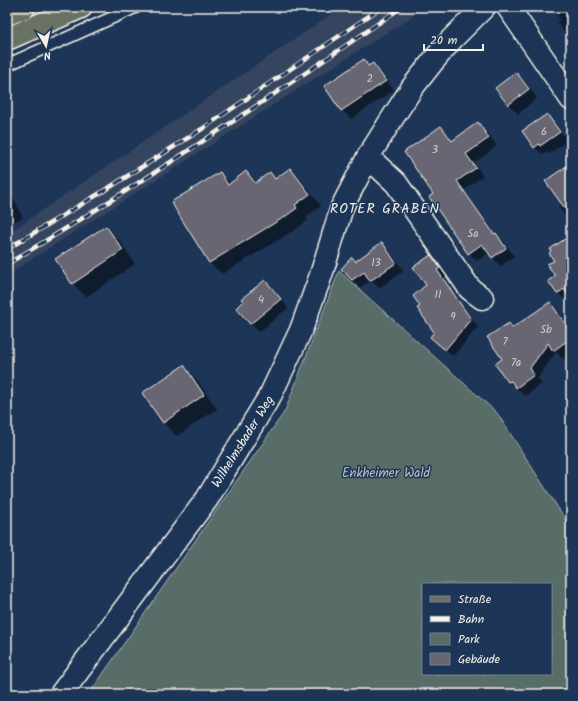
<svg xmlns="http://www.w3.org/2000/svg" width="578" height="701" font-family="Kalam,sans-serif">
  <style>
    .built { fill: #34445f }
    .green { fill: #586c67; stroke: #a6aea8; fill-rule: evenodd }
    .shadow { fill: #0007 }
    .building { fill: #696673; stroke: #f4f1e8 }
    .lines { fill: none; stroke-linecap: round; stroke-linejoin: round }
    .lane-casing { stroke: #f4f1e8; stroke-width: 14 }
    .street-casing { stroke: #f4f1e8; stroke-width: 25 }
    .secondary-casing { stroke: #f4f1e8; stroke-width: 25 }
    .primary-casing { stroke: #f4f1e8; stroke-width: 25 }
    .lane { stroke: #1d3557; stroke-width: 11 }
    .street { stroke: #1d3557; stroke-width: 22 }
    .secondary { stroke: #1d3557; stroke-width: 22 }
    .primary { stroke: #6b7165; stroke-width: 22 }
    .rail-casing { stroke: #f4f1e8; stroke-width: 4.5 }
    .rail { stroke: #1d3557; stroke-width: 3; stroke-dasharray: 9; stroke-linecap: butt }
    .labels { text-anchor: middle; stroke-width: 3; stroke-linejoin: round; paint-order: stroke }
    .number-label { font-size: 11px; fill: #d1cecb }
    .street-label { font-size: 13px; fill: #f4f1e8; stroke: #1d3557 }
    .park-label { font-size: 13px; fill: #bdc2bb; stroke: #1d3557 }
    .neighbourhood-label { font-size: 14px; letter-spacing: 1px; fill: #f4f1e8; stroke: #1d3557 }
  </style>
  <rect width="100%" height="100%" fill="#1d3557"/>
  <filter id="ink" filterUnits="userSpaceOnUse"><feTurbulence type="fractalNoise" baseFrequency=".025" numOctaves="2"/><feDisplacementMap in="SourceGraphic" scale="8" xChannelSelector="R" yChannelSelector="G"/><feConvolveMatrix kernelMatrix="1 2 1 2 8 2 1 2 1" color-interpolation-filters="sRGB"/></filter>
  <g filter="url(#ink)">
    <path class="built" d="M342,7H425L413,16L7,275V234Z"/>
    <path class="green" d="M339,271L497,413L571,528V694H89L285,411ZM423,584H551V674H423Z"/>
    <g class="shadow">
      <path d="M551,7H571V41L557,22L560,20Z"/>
      <path d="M364,61L370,67L373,64L382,73L394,90L351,119L342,110Z"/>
      <path d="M516,73L525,82L537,98L518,114L509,105Z"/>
      <path d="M546,115L555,124L567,141L549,154L547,152L543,155L534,147Z"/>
      <path d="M477,123L486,131L497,146L474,163L483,176L464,190L495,234L504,242L514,256L501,266L492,257L489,253L477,261L469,253L435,194L441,128L449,136L453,141Z"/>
      <path d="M571,164V224L567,220L558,206L562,203Z"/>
      <path d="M290,169L302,181L321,206L306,217L308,220L298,228L222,274L210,263L173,202L220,173L231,184L246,172L257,183L269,173L276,180Z"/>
      <path d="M7,192L14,199L23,218L7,225Z"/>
      <path d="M106,227L120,241L135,264L86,297L72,283Z"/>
      <path d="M571,236V299L567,302L558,293L555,261Z"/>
      <path d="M382,244L390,252L404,271L379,288L371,280L360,288L352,280L359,265Z"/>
      <path d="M431,256L438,263L447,276L443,278L478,327L453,356L439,344L436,332L422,307L428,285Z"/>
      <path d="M273,289L288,308L259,332L237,308Z"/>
      <path d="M550,303L559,312L571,330L558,312H556L571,334V353L563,359L556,352L538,378L542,384L525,396L519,390H518L509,382L504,359L509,324L513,328Z"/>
      <path d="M184,367L197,380L217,409L177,436L163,423L143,394Z"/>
    </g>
    <g class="building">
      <path d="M364,59L368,66L373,63L386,81L341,111L324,86Z"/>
      <path d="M516,72L529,89L508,105L495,88Z"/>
      <path d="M547,114L560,132L540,146L539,144L534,148L522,131Z"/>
      <path d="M478,122L489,138L466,154L476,168L457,181L494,234L496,233L506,248L492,258L482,244L468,254L429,197L433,194L404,152L441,126L452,141Z"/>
      <path d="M571,163V217L545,181Z"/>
      <path d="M290,168L310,194L295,205L297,208L286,216L209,263L171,202L220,172L228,185L246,171L255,183L270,172L275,179Z"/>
      <path d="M106,226L123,250L72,284L55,259Z"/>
      <path d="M571,235V300L564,289L557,294L548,281L555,276L547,264L554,261L549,253L551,251L550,249Z"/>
      <path d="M382,242L396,263L370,281L364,272L352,280L341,269L352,257L356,262V261Z"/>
      <path d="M431,255L440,268L437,270L471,319L445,350L430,337L434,332L417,308L420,306L413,296L426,285L413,267Z"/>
      <path d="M265,280L281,299L250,324L236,308L243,301L241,299Z"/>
      <path d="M550,302L571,332V338L553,351L548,343L530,368L534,375L516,388L511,381L508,382L495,364L502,359L487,337L509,323L512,328Z"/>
      <path d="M184,365L204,395L163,423L142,393Z"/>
    </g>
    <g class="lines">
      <defs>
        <path id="lane" d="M7,65L136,7"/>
        <g id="street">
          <path d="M508,7L571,99"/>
          <path d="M368,157L396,183L470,289L482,298"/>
        </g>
        <path id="secondary" d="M61,694L207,499L271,394L301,330L321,275L342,207L368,157L388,125L412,88L434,60L452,39L484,7"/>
        <g id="primary">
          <path d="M7,14L24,7"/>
          <path d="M7,39L81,7"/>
        </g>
      </defs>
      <use href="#lane" class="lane-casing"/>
      <use href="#street" class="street-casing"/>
      <use href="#secondary" class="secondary-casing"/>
      <use href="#primary" class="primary-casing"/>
      <use href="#lane" class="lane"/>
      <use href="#street" class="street"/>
      <use href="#secondary" class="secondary"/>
      <use href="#primary" class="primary"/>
      <defs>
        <g id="rail">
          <path d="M7,249L107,189L202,129L382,7"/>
          <path d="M7,264C142,184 273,96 402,7"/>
        </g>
      </defs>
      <use href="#rail" class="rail-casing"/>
      <use href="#rail" class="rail"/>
    </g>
  </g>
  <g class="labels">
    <g class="number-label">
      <text x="370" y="82">2</text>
      <text x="544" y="135">6</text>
      <text x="435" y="153">3</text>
      <text x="473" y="237">5a</text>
      <text x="376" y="266">13</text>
      <text x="438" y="298">11</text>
      <text x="261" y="303">4</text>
      <text x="453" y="320">9</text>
      <text x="546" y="333">5b</text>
      <text x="505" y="345">7</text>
      <text x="516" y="366">7a</text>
    </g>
    <g class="street-label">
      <text transform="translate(242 441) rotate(-58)" y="5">Wilhelmsbader Weg</text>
    </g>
    <g class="park-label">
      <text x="386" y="477">Enkheimer Wald</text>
    </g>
    <g class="neighbourhood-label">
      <text x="385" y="213">ROTER GRABEN</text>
    </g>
  </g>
  <rect width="578" height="701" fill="none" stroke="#1d3557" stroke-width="24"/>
  <rect x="12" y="12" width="554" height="677" fill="none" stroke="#f4f1e8" stroke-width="1.5" filter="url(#ink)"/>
  <rect x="422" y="583" width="130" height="92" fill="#1d3557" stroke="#738091"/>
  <rect x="430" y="596" width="20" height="6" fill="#6b7165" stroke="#738091"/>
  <text x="458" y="603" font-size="12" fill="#f4f1e8">Straße</text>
  <rect x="430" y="616" width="20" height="6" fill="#f4f1e8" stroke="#738091"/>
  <text x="458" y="623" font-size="12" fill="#f4f1e8">Bahn</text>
  <rect x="430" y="633" width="20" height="12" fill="#586c67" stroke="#738091"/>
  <text x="458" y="643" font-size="12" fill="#f4f1e8">Park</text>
  <rect x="430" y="653" width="20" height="12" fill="#696673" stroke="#738091"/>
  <text x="458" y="663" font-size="12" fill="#f4f1e8">Gebäude</text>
  <g transform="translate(46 46) rotate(171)" stroke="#1d3557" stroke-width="3" paint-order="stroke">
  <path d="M0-3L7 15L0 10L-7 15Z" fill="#f4f1e8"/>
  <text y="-6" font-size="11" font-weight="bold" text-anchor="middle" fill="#f4f1e8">N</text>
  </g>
  <path d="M424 44v6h59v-6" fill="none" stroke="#f4f1e8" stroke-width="2"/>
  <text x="430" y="44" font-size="12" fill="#f4f1e8" stroke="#1d3557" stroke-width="3" paint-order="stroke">20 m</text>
</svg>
